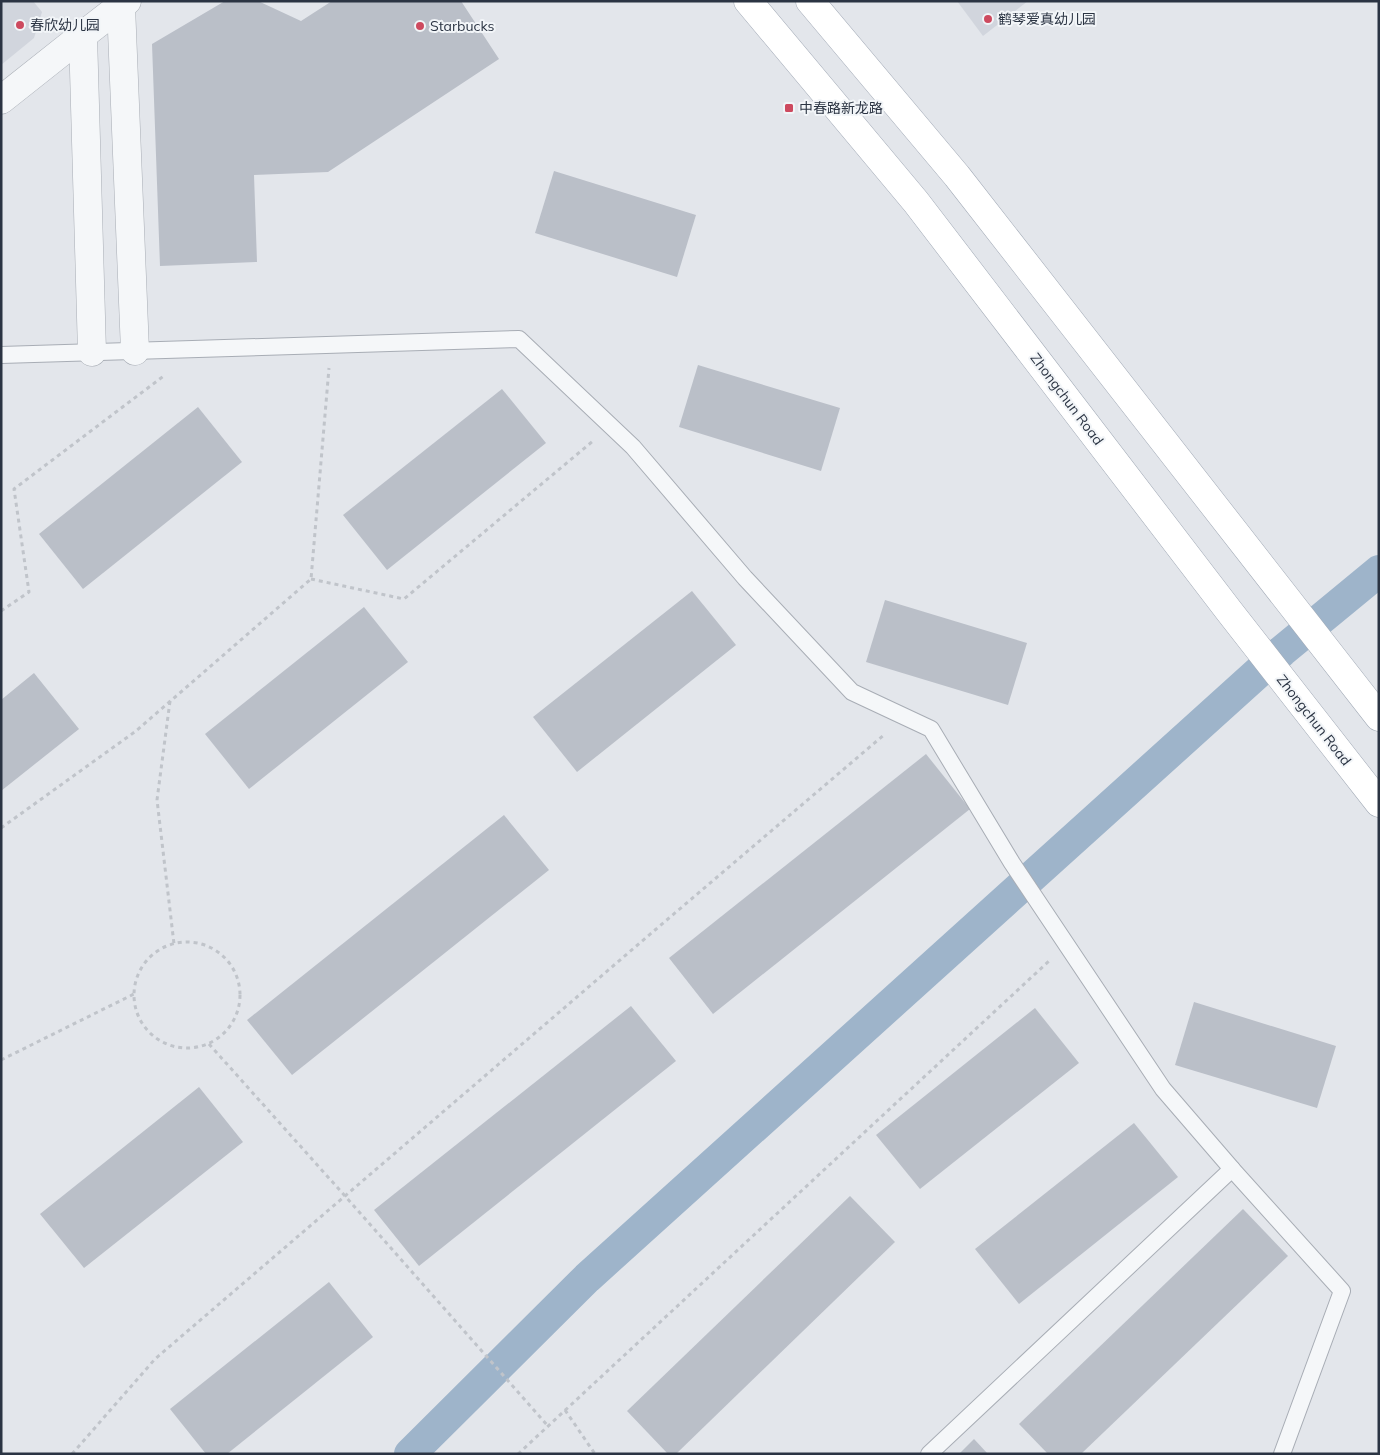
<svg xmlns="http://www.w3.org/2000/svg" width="1380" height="1455" font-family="Mulish,'Noto Sans SC',sans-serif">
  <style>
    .built { fill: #d1d5dd }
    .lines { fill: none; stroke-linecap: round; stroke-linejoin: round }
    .canal { stroke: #9eb4ca; stroke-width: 32 }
    .building { fill: #babfc8 }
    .service-casing { stroke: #a8adb5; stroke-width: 18 }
    .minor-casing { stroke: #a8adb5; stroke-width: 29 }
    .primary-casing { stroke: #a2aab6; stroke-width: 29 }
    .path { stroke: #c0c4ca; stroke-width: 3; stroke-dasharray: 4 4; stroke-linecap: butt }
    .service { stroke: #f5f7f9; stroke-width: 16 }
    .minor { stroke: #f5f7f9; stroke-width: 28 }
    .primary { stroke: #fff; stroke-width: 28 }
    .poi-dot { fill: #cd4a5f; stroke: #f2f5f8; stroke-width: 2 }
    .labels { text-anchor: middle; stroke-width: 4; stroke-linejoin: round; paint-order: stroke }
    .poi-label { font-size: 14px; fill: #2b3443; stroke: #f2f5f8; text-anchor: start }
    .street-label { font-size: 14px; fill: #2b3443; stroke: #f2f5f8 }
  </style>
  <rect width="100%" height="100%" fill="#e3e6eb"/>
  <g class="built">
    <path d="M1,1H33L42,12L34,38L1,65Z"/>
    <path d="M957,1H1028L983,36Z"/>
  </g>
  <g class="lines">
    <path class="canal" d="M410,1454L587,1278L1282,651L1379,571"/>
  </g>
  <g class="building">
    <path d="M225,1H258L301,21L332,1H461L499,59L328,172L254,175L257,262L160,266L152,44Z"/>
    <path d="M554,171L696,215L677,277L535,233Z"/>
    <path d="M698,365L840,408L821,471L679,427Z"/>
    <path d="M502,389L546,443L387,570L343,515Z"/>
    <path d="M198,407L242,462L83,589L39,534Z"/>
    <path d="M692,591L736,645L577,772L533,717Z"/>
    <path d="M885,600L1027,643L1008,705L866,662Z"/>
    <path d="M364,607L408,662L249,789L205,734Z"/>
    <path d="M34,673L79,729L1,791V700Z"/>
    <path d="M926,754L970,809L713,1014L669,958Z"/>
    <path d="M504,815L549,870L292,1075L247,1020Z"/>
    <path d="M1194,1002L1336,1046L1317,1108L1175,1065Z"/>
    <path d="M631,1006L676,1061L419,1266L374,1210Z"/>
    <path d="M1035,1008L1079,1063L920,1189L876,1135Z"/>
    <path d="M199,1087L243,1142L84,1268L40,1214Z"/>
    <path d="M1134,1123L1178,1177L1019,1304L975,1249Z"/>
    <path d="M850,1196L895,1242L676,1454H668L627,1411Z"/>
    <path d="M1243,1209L1288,1256L1081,1454H1048L1019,1424Z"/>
    <path d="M329,1282L373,1337L227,1454H206L170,1409Z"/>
    <path d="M974,1439L988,1454H959Z"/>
  </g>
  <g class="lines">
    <defs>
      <g id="service">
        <path d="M1,355L519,339L633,447L745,578L852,692L931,729L1012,863L1163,1089L1232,1169L929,1454"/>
        <path d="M1232,1169L1342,1291L1282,1454"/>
      </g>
      <g id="minor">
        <path d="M121,6L135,351"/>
        <path d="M83,35L92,352"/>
        <path d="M1,100L83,35L127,1"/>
      </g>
      <g id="primary">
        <path d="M748,1L916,202L1229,611L1379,803"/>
        <path d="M810,1L957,176L1379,717"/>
      </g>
    </defs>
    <use href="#service" class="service-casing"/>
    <use href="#minor" class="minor-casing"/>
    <use href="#primary" class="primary-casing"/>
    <g class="path">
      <path d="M311,579L404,599L593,441"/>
      <path d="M1,611L29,592L14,489L165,375"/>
      <path d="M170,701L157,800L174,944"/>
      <path d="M1,828L136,731L311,579L329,368"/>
      <circle cx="187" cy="995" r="53"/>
      <path d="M209,1044L345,1196L548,1426"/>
      <path d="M1,1060L134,994"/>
      <path d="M565,1410L595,1454"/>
      <path d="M72,1454L155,1359L655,930L885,734"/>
      <path d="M518,1454L1049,961"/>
    </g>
    <use href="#service" class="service"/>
    <use href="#minor" class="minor"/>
    <use href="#primary" class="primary"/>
  </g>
  <g class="poi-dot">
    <circle cx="988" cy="19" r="5"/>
    <circle cx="20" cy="25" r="5"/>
    <circle cx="420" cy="26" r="5"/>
    <rect x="784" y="103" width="10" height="10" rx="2.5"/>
  </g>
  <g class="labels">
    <g class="poi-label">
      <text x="998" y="24">鹤琴爱真幼儿园</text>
      <text x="30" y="30">春欣幼儿园</text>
      <text x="430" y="31">Starbucks</text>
      <text x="799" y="113">中春路新龙路</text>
    </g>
    <g class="street-label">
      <text transform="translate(1067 399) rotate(53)" y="5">Zhongchun Road</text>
      <text transform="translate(1314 720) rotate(52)" y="5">Zhongchun Road</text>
    </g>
  </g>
  <rect width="1380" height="1455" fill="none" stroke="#2b3443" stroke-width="5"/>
</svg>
